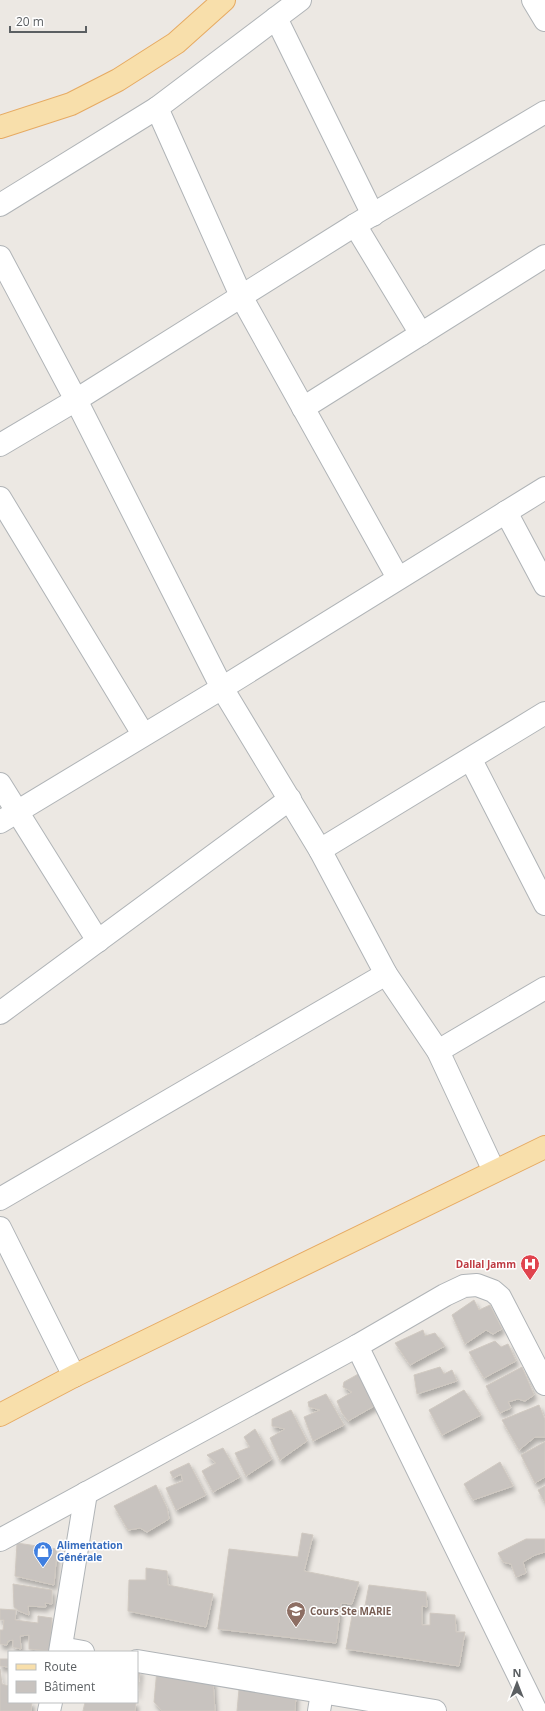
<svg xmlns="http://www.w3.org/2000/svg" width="545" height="1711" font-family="'Open Sans',sans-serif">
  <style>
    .building { fill: #c8c3bf; stroke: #d0c9c1; filter: url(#shadow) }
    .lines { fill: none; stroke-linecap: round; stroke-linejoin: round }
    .minor-casing { stroke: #b0b4b7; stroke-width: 24 }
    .major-casing { stroke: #e6aa62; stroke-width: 24 }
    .minor { stroke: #fff; stroke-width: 22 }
    .major { stroke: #f8dfab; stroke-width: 22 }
    .labels { text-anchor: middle; stroke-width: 3; stroke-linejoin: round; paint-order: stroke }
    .health-label { font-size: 10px; font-weight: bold; fill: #be3a42; stroke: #fff; text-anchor: end }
    .shop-label { font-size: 10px; font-weight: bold; fill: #366cbe; stroke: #fff; text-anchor: start }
    .education-label { font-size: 10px; font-weight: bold; fill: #785e54; stroke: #fff; text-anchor: start }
  </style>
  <defs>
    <filter id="shadow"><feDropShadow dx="2.5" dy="4.5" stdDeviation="2" flood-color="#0004"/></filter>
  </defs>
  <rect width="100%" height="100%" fill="#ece8e3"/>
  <g class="building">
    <path d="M474,1300L479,1310L490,1305L502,1329L493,1334L486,1330L465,1344L452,1315Z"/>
    <path d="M423,1330L425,1336L435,1333L445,1346L410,1365L395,1343Z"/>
    <path d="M495,1341L501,1347L508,1344L516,1361L484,1378L469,1352Z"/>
    <path d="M440,1367L444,1374L452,1370L457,1381L417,1394L414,1375Z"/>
    <path d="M522,1367L534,1395L525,1401L518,1399L508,1402L511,1408L500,1413L486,1386Z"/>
    <path d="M362,1372L376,1405L348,1421L342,1413L337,1401L352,1392L343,1387L344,1382Z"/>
    <path d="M464,1390L481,1415L442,1435L429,1410Z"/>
    <path d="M326,1394L344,1425L313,1441L304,1417L320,1410L309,1407L308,1402Z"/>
    <path d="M539,1405L545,1420V1437H535L519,1450L502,1420Z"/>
    <path d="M291,1410L307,1441L280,1460L270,1438L285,1429L272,1426V1419Z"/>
    <path d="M255,1429L272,1459L246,1476L235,1453L250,1447L244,1437Z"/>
    <path d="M545,1442V1477L535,1483L521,1455Z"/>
    <path d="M223,1448L240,1477L213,1492L202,1471L216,1463L207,1455Z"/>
    <path d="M500,1462L513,1486L473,1500L464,1484Z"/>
    <path d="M189,1463L206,1495L176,1510L166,1488L183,1481L181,1474L173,1478L170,1472Z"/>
    <path d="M156,1485L167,1508L169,1519L147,1532L140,1528L128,1530L114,1506Z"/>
    <path d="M545,1486V1503L538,1490Z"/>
    <path d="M302,1533L313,1535L304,1571L359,1582L352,1604L341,1603L336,1643L218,1629L229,1549L298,1557Z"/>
    <path d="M526,1539H545V1552L535,1555L523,1562L526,1573L516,1577L511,1564L503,1562L498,1553Z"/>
    <path d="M17,1543L57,1549L54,1585L15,1576Z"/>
    <path d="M146,1568L167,1571L168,1585L213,1594L206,1627L128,1611L129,1580H146Z"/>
    <path d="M13,1584L52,1590V1604L45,1603L46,1607L28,1606L29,1615L19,1611L14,1607Z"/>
    <path d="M369,1585L426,1592L427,1607L422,1606V1625H430V1613L455,1615L456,1632H465L459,1666L346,1649L353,1610L364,1611Z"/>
    <path d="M0,1609L16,1610L15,1620L38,1623V1616L52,1618L50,1651L29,1649V1635L20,1636L21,1649L13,1647V1640L8,1641L7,1645L0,1644V1630H3L4,1620H0Z"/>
    <path d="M0,1659H9V1667L0,1666Z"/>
    <path d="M0,1669L2,1684L9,1686V1702H32L31,1711H0Z"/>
    <path d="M137,1669L140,1670L137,1695Z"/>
    <path d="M157,1669L213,1681L215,1711H162L154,1702Z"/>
    <path d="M239,1689L296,1694L295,1711H237Z"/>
    <path d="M85,1702H136L135,1711H83Z"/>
  </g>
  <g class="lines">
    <defs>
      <g id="minor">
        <path d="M533,0L545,20"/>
        <path d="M276,18L373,215"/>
        <path d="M157,108L242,298L398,578"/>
        <path d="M0,205L157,108L300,0"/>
        <path d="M355,225L421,334"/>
        <path d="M0,257L76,400L222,688L320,850L386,974L438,1051L494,1171"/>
        <path d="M303,408L545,256"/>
        <path d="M0,445L76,400L355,225L545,112"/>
        <path d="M0,498L143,734"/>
        <path d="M506,512L545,585"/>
        <path d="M471,760L545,904"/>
        <path d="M0,784L98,941"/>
        <path d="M0,822L222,688L545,488"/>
        <path d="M320,850L545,713"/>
        <path d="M0,1013L290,799"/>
        <path d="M438,1051L545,988"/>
        <path d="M0,1199L386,974"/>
        <path d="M0,1228L74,1376"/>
        <path d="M357,1346L536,1711"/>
        <path d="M0,1540L357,1346L445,1295L464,1286L477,1285L493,1291L500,1297L545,1384"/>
        <path d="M61,1648L83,1652"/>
        <path d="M60,1652L86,1493"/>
        <path d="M137,1661L435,1711"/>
        <path d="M49,1711L51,1702"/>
        <path d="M319,1711L322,1693"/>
      </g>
      <g id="major">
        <path d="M0,127L71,104L118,80L176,43L224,0"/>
        <path d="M0,1415L74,1376L545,1147"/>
      </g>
    </defs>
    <use href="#minor" class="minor-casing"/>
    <use href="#major" class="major-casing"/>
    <use href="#minor" class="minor"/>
    <use href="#major" class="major"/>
  </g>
  <defs>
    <symbol id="hospital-pin" viewBox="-11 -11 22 30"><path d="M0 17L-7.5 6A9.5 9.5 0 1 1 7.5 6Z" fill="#e0444e" stroke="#fff"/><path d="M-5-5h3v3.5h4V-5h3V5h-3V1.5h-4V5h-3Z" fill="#fff"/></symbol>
    <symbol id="shop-pin" viewBox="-11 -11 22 30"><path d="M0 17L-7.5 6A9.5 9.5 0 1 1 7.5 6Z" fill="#3f7fe0" stroke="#fff"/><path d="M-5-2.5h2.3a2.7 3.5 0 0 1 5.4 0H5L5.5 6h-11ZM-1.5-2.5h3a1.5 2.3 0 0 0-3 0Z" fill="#fff"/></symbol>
    <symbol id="school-pin" viewBox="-11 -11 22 30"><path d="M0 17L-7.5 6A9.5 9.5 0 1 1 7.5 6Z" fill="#8d6e63" stroke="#fff"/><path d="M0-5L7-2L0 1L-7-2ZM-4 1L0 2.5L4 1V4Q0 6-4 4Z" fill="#fff"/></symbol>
  </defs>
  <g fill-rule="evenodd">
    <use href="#hospital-pin" x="519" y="1253" width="22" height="30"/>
    <use href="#shop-pin" x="32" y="1540" width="22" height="30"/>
    <use href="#school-pin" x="285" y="1600" width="22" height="30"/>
  </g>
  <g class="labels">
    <g class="health-label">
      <text x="516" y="1268">Dallal Jamm</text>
    </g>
    <g class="shop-label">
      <text x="57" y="1549">Alimentation<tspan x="57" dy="12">Générale</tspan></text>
    </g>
    <g class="education-label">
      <text x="310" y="1615">Cours Ste MARIE</text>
    </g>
  </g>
  <rect x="8" y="1651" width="130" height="52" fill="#ffffff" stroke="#bdbfc0"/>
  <rect x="16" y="1664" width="20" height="6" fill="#f8dfab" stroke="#bdbfc0"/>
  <text x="44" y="1671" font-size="12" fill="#5b5f62">Route</text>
  <rect x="16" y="1681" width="20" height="12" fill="#c8c3bf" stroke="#bdbfc0"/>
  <text x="44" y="1691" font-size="12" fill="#5b5f62">Bâtiment</text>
  <g transform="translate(517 1683)" stroke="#ffffff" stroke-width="3" paint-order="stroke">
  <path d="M0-3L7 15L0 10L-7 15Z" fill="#5b5f62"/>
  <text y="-6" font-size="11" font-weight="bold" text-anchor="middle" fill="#5b5f62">N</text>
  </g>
  <path d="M10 26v6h76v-6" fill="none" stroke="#5b5f62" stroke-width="2"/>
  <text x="16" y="26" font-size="12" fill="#5b5f62" stroke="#ffffff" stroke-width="3" paint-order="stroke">20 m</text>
</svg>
